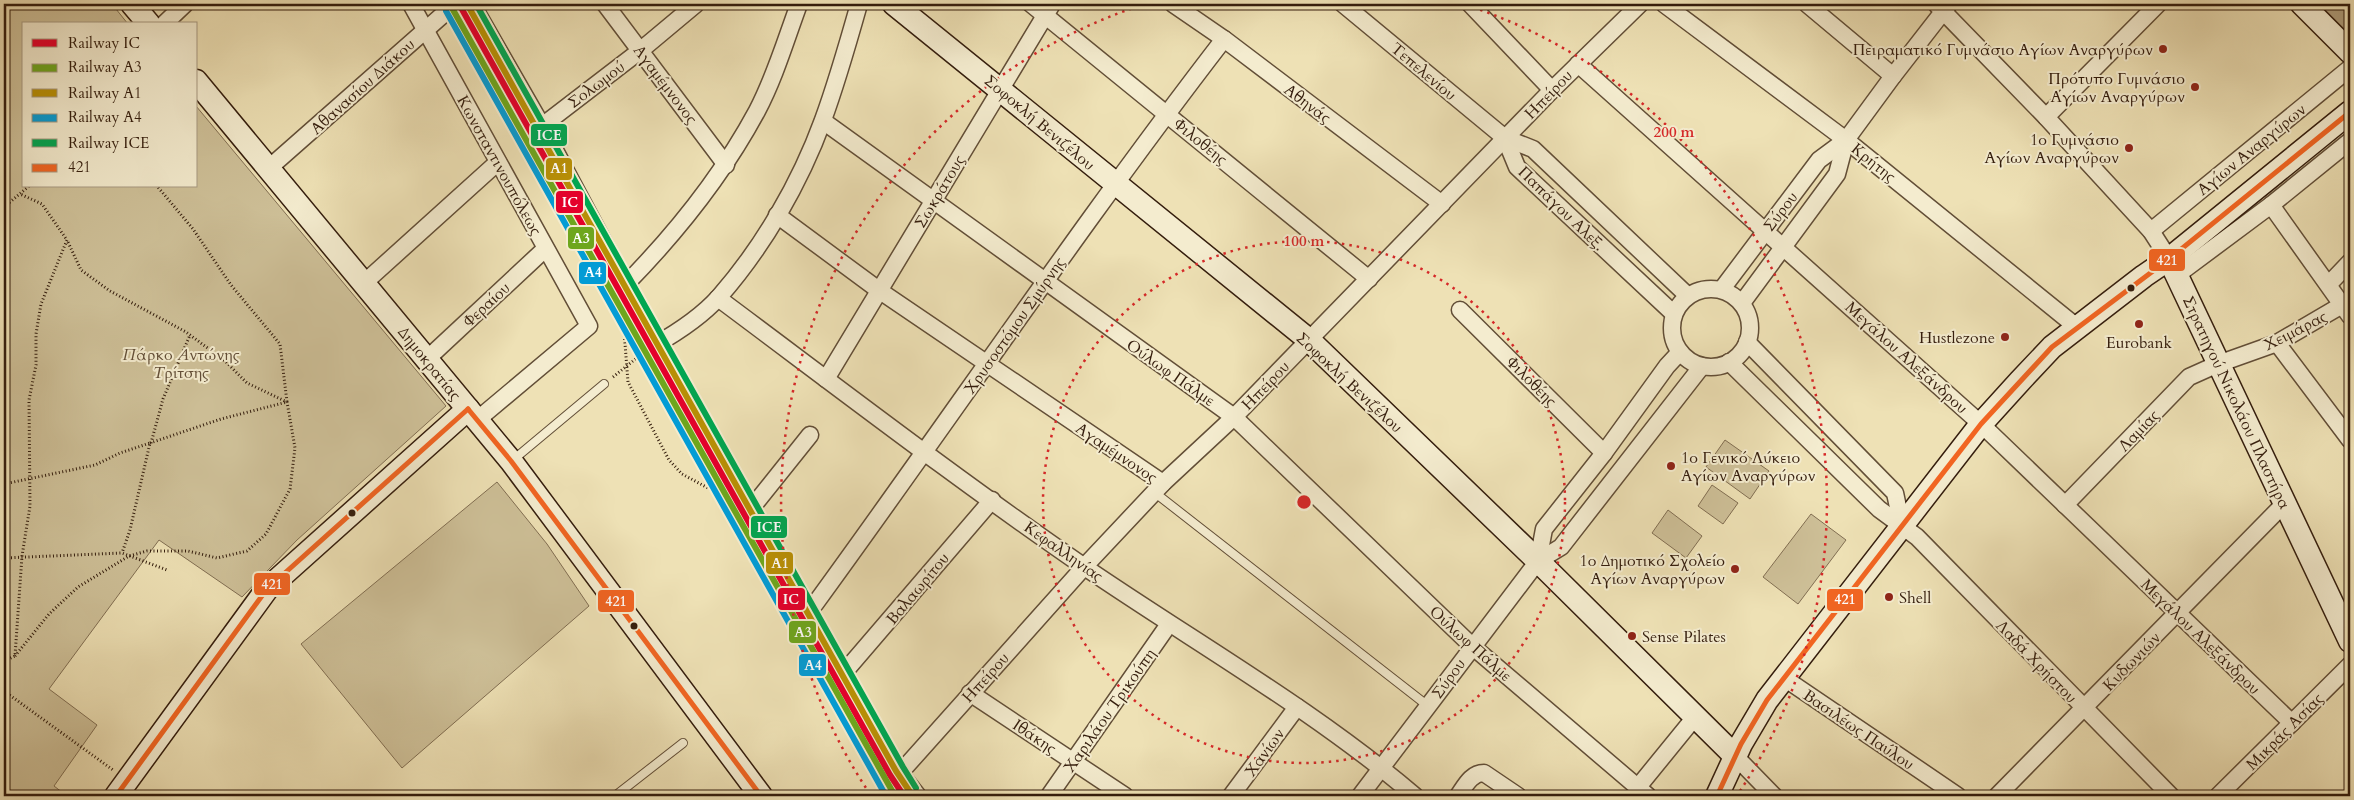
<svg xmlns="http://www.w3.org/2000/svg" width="2354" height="800" font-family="Cardo,serif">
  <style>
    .green { fill: #cec098; stroke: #816e52 }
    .water { fill: #af9e7c; stroke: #7e6a50 }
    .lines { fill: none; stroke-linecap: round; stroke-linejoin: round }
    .lane-casing { stroke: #624e37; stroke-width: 10 }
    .street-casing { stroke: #624e37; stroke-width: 19 }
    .secondary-casing { stroke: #341d0d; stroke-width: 25 }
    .path { stroke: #341d0d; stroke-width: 3; stroke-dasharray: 1 2.5; stroke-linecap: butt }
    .lane { stroke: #f4eccf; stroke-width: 8 }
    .street { stroke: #f4eccf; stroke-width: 16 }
    .secondary { stroke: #f4eccf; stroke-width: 22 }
    .bus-1-casing { stroke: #f4eccf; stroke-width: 9 }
    .bus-1 { stroke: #f26522; stroke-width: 5 }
    .rail-1-casing { stroke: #f4eccf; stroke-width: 10 }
    .rail-2-casing { stroke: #f4eccf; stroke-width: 10 }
    .rail-3-casing { stroke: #f4eccf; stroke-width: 10 }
    .rail-4-casing { stroke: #f4eccf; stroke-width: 10 }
    .rail-5-casing { stroke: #f4eccf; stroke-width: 10 }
    .rail-1 { stroke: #e4002b; stroke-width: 6 }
    .rail-2 { stroke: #6ea61d; stroke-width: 6 }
    .rail-3 { stroke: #b88f05; stroke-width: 6 }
    .rail-4 { stroke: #039cd5; stroke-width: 6 }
    .rail-5 { stroke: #00a651; stroke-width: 6 }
    .ring { fill: none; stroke: #d62828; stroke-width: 2.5; stroke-dasharray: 2.5 5 }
    .poi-dot { fill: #8f2418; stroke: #f4eccf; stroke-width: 2 }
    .bus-dot { fill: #341d0d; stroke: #f4eccf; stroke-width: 2 }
    .labels { text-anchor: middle; stroke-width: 4; stroke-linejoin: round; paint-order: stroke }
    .poi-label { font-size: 16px; fill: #341d0d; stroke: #f4eccf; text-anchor: end }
    .street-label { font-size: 16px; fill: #341d0d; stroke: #f4eccf }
    .park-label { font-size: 16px; font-style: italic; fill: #624e37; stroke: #f4eccf }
    .centre { fill: #d62828; stroke: #f4eccf; stroke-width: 2.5 }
    .ring-label { font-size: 15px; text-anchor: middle; font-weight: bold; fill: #d62828; stroke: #f4eccf; stroke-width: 4; stroke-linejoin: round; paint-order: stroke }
    .line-badge { stroke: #f4eccf; stroke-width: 2 }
    .badge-label { font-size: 14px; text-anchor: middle; font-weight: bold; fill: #fff }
  </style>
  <rect width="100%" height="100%" fill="#eee1b5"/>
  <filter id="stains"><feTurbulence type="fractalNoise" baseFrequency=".004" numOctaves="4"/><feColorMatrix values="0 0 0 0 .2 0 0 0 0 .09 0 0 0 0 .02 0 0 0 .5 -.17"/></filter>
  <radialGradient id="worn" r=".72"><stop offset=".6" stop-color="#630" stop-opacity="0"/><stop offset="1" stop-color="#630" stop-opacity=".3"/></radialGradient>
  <g class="green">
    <path d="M4,4H112L128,24H24V186H196V106L446,406L297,540L242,597L159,540L49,689L97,725L54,786L67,796H4Z"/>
    <path d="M1725,440L1769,471L1750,499L1706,467Z"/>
    <path d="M497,482L547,544L589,606L402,768L301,644Z"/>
    <path d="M1712,485L1738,503L1723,524L1698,506Z"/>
    <path d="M1668,510L1702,536L1686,558L1652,533Z"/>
    <path d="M1811,514L1846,540L1798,604L1763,577Z"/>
  </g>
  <path class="water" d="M2318,4H2350V35Z"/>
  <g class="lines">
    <defs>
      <g id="lane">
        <path d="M513,460L604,384"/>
        <path d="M1154,492L1428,706"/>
        <path d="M615,796L683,743"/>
      </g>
      <g id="street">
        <path d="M411,4L589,326L477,420"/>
        <path d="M472,4L542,126L626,284L655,345L750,510L841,676L900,773L918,796"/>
        <path d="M605,4L726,165"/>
        <path d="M1031,4L1369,279"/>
        <path d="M1173,4L1224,39L1442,204"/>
        <path d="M1343,4L1505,138L1533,149L1687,295"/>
        <path d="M1470,4L1552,90"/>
        <path d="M1664,4L1846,140L2078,328"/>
        <path d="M1807,4L1893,76"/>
        <path d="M1937,5L2046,117L2151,231L2169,259"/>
        <path d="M164,24L185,4"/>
        <path d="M1578,64L1981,424L2292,723"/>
        <path d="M2046,117L2158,4"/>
        <path d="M823,121L1234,417L1472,646L1648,796"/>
        <path d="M542,126L641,50L696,4"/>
        <path d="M1505,138L1517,167L1674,314"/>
        <path d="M269,168L455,4"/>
        <path d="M2271,205L2350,316"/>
        <path d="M777,215L880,291L1163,483"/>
        <path d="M2151,231L2350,68"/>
        <path d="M2177,275L2271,205L2350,141"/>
        <path d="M364,283L498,162"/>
        <path d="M626,284C677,232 722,176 757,111C775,77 786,39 799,4"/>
        <path d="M2329,284L2350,262"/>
        <circle cx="1711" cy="328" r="39"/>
        <path d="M1722,289L1819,160L1846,140L1893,76L1949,4"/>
        <path d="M718,298C840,389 961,482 1086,568C1196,643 1314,710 1415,796"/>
        <path d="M1742,303L1837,174L1846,140"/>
        <path d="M1460,310L1604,453"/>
        <path d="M1747,342L1895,493L1902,526"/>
        <path d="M2277,343L2350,440"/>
        <path d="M655,345C678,332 701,317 719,297C763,247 800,183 823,120C837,82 848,43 859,4"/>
        <path d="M427,359L545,249"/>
        <path d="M1729,362L1879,509L1917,537L2171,796"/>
        <path d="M826,379L1052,4"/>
        <path d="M2065,505L2189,377L2218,364L2277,343L2342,305"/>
        <path d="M750,510L810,435"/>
        <path d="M1538,561L1544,529L1604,453L1667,366L1680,352"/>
        <path d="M804,609L815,604C952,416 1082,223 1224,39"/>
        <path d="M841,676L992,500"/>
        <path d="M1784,678L1958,796"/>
        <path d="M970,693L1125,796"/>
        <path d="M1735,756L1774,796"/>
        <path d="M900,773L1084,567L1163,483L1234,417L1552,90L1640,4"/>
        <path d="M1638,787L1695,717"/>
        <path d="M1049,796L1169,624"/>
        <path d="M1231,796L1297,707"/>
        <path d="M1360,796L1538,561L1561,547L1702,366"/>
        <path d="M1458,796C1465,786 1471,773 1484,773L1518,796"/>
        <path d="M1997,796L2285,503"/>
        <path d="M2218,796L2350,665"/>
      </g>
      <g id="secondary">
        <path d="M132,4L149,24"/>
        <path d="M894,4L1309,340L1538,561L1735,756"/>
        <path d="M2302,4L2350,52"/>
        <path d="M196,81L511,461L761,796"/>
        <path d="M2169,259L2350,641"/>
        <path d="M116,796L267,589L468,409"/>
        <path d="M1717,796L1741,744L1767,700L1981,424L2020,381L2052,347L2144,276L2169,259L2350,112"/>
      </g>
    </defs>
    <use href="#lane" class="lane-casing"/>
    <use href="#street" class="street-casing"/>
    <use href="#secondary" class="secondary-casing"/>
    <g class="path">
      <path d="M4,207L29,186"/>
      <path d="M623,318L628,382L669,460L682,474L721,495"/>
      <path d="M613,377L643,353"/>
      <path d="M150,443L221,419L287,402L280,344L231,285L193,229L157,186"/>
      <path d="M151,443L163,399L190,335"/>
      <path d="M4,484L95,465L120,453L150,443L130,530L122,553"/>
      <path d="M4,558L122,553L167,570"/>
      <path d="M15,656L49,614L78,587L129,556L147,551H188L217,558L247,551L266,534L290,489L295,448L287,402L247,383L225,361L186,332L110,291L81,270L67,240"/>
      <path d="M4,661L15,656L22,556L30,506L29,400L36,365V334L41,304L67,240L42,204L20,194"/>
      <path d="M4,691L113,770"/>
    </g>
    <use href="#lane" class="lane"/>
    <use href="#street" class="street"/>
    <use href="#secondary" class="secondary"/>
    <defs>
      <g id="bus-1">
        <path d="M468,409L511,461L761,796"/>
        <path d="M116,796L267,589L468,409"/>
        <path d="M1717,796L1741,744L1767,700L1981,424L2052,347L2169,259L2350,112"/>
      </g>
    </defs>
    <use href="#bus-1" class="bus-1-casing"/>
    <use href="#bus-1" class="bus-1"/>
    <defs>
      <path id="rail-1" d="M459,4L890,775L904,796"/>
      <path id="rail-2" d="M452,8L895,796"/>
      <path id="rail-3" d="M467,4L896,771L910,792"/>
      <path id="rail-4" d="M446,11L886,796"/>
      <path id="rail-5" d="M476,4L903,767L916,788"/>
    </defs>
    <use href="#rail-1" class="rail-1-casing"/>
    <use href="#rail-2" class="rail-2-casing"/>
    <use href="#rail-3" class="rail-3-casing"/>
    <use href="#rail-4" class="rail-4-casing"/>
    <use href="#rail-5" class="rail-5-casing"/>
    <use href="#rail-1" class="rail-1"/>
    <use href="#rail-2" class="rail-2"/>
    <use href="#rail-3" class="rail-3"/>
    <use href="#rail-4" class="rail-4"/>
    <use href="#rail-5" class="rail-5"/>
  </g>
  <g class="ring">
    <circle cx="1304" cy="502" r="261"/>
    <path d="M870 794A523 523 0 0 1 1142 5M1466 5A523 523 0 0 1 1738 794"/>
  </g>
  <g class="poi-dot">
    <circle cx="2163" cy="49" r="5"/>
    <circle cx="2195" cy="87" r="5"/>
    <circle cx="2129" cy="148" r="5"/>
    <circle cx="2139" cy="324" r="5"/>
    <circle cx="2005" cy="337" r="5"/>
    <circle cx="1671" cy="466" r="5"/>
    <circle cx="1735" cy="569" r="5"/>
    <circle cx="1889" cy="597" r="5"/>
    <circle cx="1632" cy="636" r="5"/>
  </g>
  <g class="bus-dot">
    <circle cx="2131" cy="288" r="4.5"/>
    <circle cx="352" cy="513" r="4.5"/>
    <circle cx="634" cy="626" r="4.5"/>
  </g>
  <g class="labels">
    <g class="poi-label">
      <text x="2153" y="55">Πειραματικό Γυμνάσιο Αγίων Αναργύρων</text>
      <text x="2185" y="84">Πρότυπο Γυμνάσιο<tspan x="2185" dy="18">Αγίων Αναργύρων</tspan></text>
      <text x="2119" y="145">1ο Γυμνάσιο<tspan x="2119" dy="18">Αγίων Αναργύρων</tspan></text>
      <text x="1995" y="343">Hustlezone</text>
      <text x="2139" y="348" text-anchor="middle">Eurobank</text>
      <text x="1681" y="463" text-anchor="start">1ο Γενικό Λύκειο<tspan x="1681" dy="18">Αγίων Αναργύρων</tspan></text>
      <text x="1725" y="566">1ο Δημοτικό Σχολείο<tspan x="1725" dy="18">Αγίων Αναργύρων</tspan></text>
      <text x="1899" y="603" text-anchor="start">Shell</text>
      <text x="1642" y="642" text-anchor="start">Sense Pilates</text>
    </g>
    <g class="street-label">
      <text transform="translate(1424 71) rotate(40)" y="6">Τεπελενίου</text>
      <text transform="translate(596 84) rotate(-37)" y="6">Σολωμού</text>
      <text transform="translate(666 84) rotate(53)" y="6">Αγαμέμνονος</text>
      <text transform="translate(362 86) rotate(-42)" y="6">Αθανασίου Διάκου</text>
      <text transform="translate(1548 94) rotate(-46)" y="6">Ηπείρου</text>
      <text transform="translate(1308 103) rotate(37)" y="6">Αθηνάς</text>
      <text transform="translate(1040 122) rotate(40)" y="6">Σοφοκλή Βενιζέλου</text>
      <text transform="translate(1201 141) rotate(39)" y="6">Φιλοθέης</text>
      <text transform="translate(2251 149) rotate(-39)" y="6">Αγίων Αναργύρων</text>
      <text transform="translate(1874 162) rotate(39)" y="6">Κρήτης</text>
      <text transform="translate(500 165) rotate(61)" y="6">Κωνσταντινουπόλεως</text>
      <text transform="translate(939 191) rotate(-59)" y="6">Σωκράτους</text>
      <text transform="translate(1562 208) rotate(44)" y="6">Παπάγου Αλεξ.</text>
      <text transform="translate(1780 211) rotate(-53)" y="6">Σύρου</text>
      <text transform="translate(486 304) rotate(-43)" y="6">Φεραίου</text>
      <text transform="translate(1014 325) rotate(-55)" y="6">Χρυσοστόμου Σμύρνης</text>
      <text transform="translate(2295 330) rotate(-27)" y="6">Χειμάρας</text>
      <text transform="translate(1907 357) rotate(42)" y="6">Μεγάλου Αλεξάνδρου</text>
      <text transform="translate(430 363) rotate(51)" y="6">Δημοκρατίας</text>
      <text transform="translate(1171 372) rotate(35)" y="6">Ούλωφ Πάλμε</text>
      <text transform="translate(1532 381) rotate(45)" y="6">Φιλοθέης</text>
      <text transform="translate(1350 382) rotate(43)" y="6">Σοφοκλή Βενιζέλου</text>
      <text transform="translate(1265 385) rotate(-46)" y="6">Ηπείρου</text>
      <text transform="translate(2237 402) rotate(65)" y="6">Στρατηγού Νικολάου Πλαστήρα</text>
      <text transform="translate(2138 430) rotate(-46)" y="6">Λαμίας</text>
      <text transform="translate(1117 452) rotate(34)" y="6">Αγαμέμνονος</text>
      <text transform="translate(1064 551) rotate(35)" y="6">Κεφαλληνίας</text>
      <text transform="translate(917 588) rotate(-50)" y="6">Βαλαωρίτου</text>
      <text transform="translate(2201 636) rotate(44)" y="6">Μεγάλου Αλεξάνδρου</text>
      <text transform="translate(1471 643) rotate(42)" y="6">Ούλωφ Πάλμε</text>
      <text transform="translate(2037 661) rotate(46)" y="6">Λαδά Χρήστου</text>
      <text transform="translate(2131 661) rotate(-46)" y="6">Κυδωνιών</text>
      <text transform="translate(985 677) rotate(-48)" y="6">Ηπείρου</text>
      <text transform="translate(1448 678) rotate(-54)" y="6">Σύρου</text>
      <text transform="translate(1109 710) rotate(-55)" y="6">Χαριλάου Τρικούπη</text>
      <text transform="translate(1859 729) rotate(34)" y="6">Βασιλέως Παύλου</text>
      <text transform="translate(2284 731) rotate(-45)" y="6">Μικράς Ασίας</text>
      <text transform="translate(1035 736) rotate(34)" y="6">Ιθάκης</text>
      <text transform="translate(1264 752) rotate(-54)" y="6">Χανίων</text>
    </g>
    <g class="park-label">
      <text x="181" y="360">Πάρκο Αντώνης<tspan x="181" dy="18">Τρίτσης</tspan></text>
    </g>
  </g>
  <circle cx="1304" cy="502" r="8" class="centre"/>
  <g class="ring-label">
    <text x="1674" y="137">200 m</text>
    <text x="1304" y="246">100 m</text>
  </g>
  <g class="line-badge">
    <rect x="530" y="123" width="38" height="24" rx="5" fill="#00a651"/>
    <rect x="545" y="157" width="28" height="24" rx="5" fill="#b88f05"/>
    <rect x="555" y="190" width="29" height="24" rx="5" fill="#e4002b"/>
    <rect x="567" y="226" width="28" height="24" rx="5" fill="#6ea61d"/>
    <rect x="2148" y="248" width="38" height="24" rx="5" fill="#f26522"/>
    <rect x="578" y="261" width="29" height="24" rx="5" fill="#039cd5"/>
    <rect x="750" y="515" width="38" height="24" rx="5" fill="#00a651"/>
    <rect x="765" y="551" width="29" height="24" rx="5" fill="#b88f05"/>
    <rect x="253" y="572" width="38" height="24" rx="5" fill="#f26522"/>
    <rect x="777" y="587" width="29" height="24" rx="5" fill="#e4002b"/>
    <rect x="1826" y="588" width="38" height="24" rx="5" fill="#f26522"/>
    <rect x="597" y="589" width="38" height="24" rx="5" fill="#f26522"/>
    <rect x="788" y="620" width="29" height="24" rx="5" fill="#6ea61d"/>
    <rect x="798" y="653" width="29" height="24" rx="5" fill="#039cd5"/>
  </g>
  <g class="badge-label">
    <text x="549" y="140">ICE</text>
    <text x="559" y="173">A1</text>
    <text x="570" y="207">IC</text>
    <text x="581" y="243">A3</text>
    <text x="2167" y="265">421</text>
    <text x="593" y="277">A4</text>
    <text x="769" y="532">ICE</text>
    <text x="780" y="568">A1</text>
    <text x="272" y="589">421</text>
    <text x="791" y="604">IC</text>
    <text x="1845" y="604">421</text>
    <text x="616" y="606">421</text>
    <text x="803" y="637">A3</text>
    <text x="813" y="670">A4</text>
  </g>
  <rect width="2354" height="800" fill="none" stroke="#eee1b5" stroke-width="20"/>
  <rect x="5" y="5" width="2344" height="790" fill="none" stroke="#341d0d" stroke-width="2.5"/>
  <rect x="10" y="10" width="2334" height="780" fill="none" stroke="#341d0d"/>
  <rect x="22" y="22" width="175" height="165" fill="#f4eccf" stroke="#a79981"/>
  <rect x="32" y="39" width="25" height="8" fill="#e4002b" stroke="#a79981"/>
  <text x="68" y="48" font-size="15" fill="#341d0d">Railway IC</text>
  <rect x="32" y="64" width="25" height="8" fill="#6ea61d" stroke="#a79981"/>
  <text x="68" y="72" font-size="15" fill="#341d0d">Railway A3</text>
  <rect x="32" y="89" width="25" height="8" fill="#b88f05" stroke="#a79981"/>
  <text x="68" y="98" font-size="15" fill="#341d0d">Railway A1</text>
  <rect x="32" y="114" width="25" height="8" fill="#039cd5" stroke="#a79981"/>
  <text x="68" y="122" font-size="15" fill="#341d0d">Railway A4</text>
  <rect x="32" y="139" width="25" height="8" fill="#00a651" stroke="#a79981"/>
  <text x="68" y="148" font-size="15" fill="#341d0d">Railway ICE</text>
  <rect x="32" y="164" width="25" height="8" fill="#f26522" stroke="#a79981"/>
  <text x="68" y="172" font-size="15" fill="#341d0d">421</text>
  <rect width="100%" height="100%" filter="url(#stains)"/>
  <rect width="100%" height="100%" fill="url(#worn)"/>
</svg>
